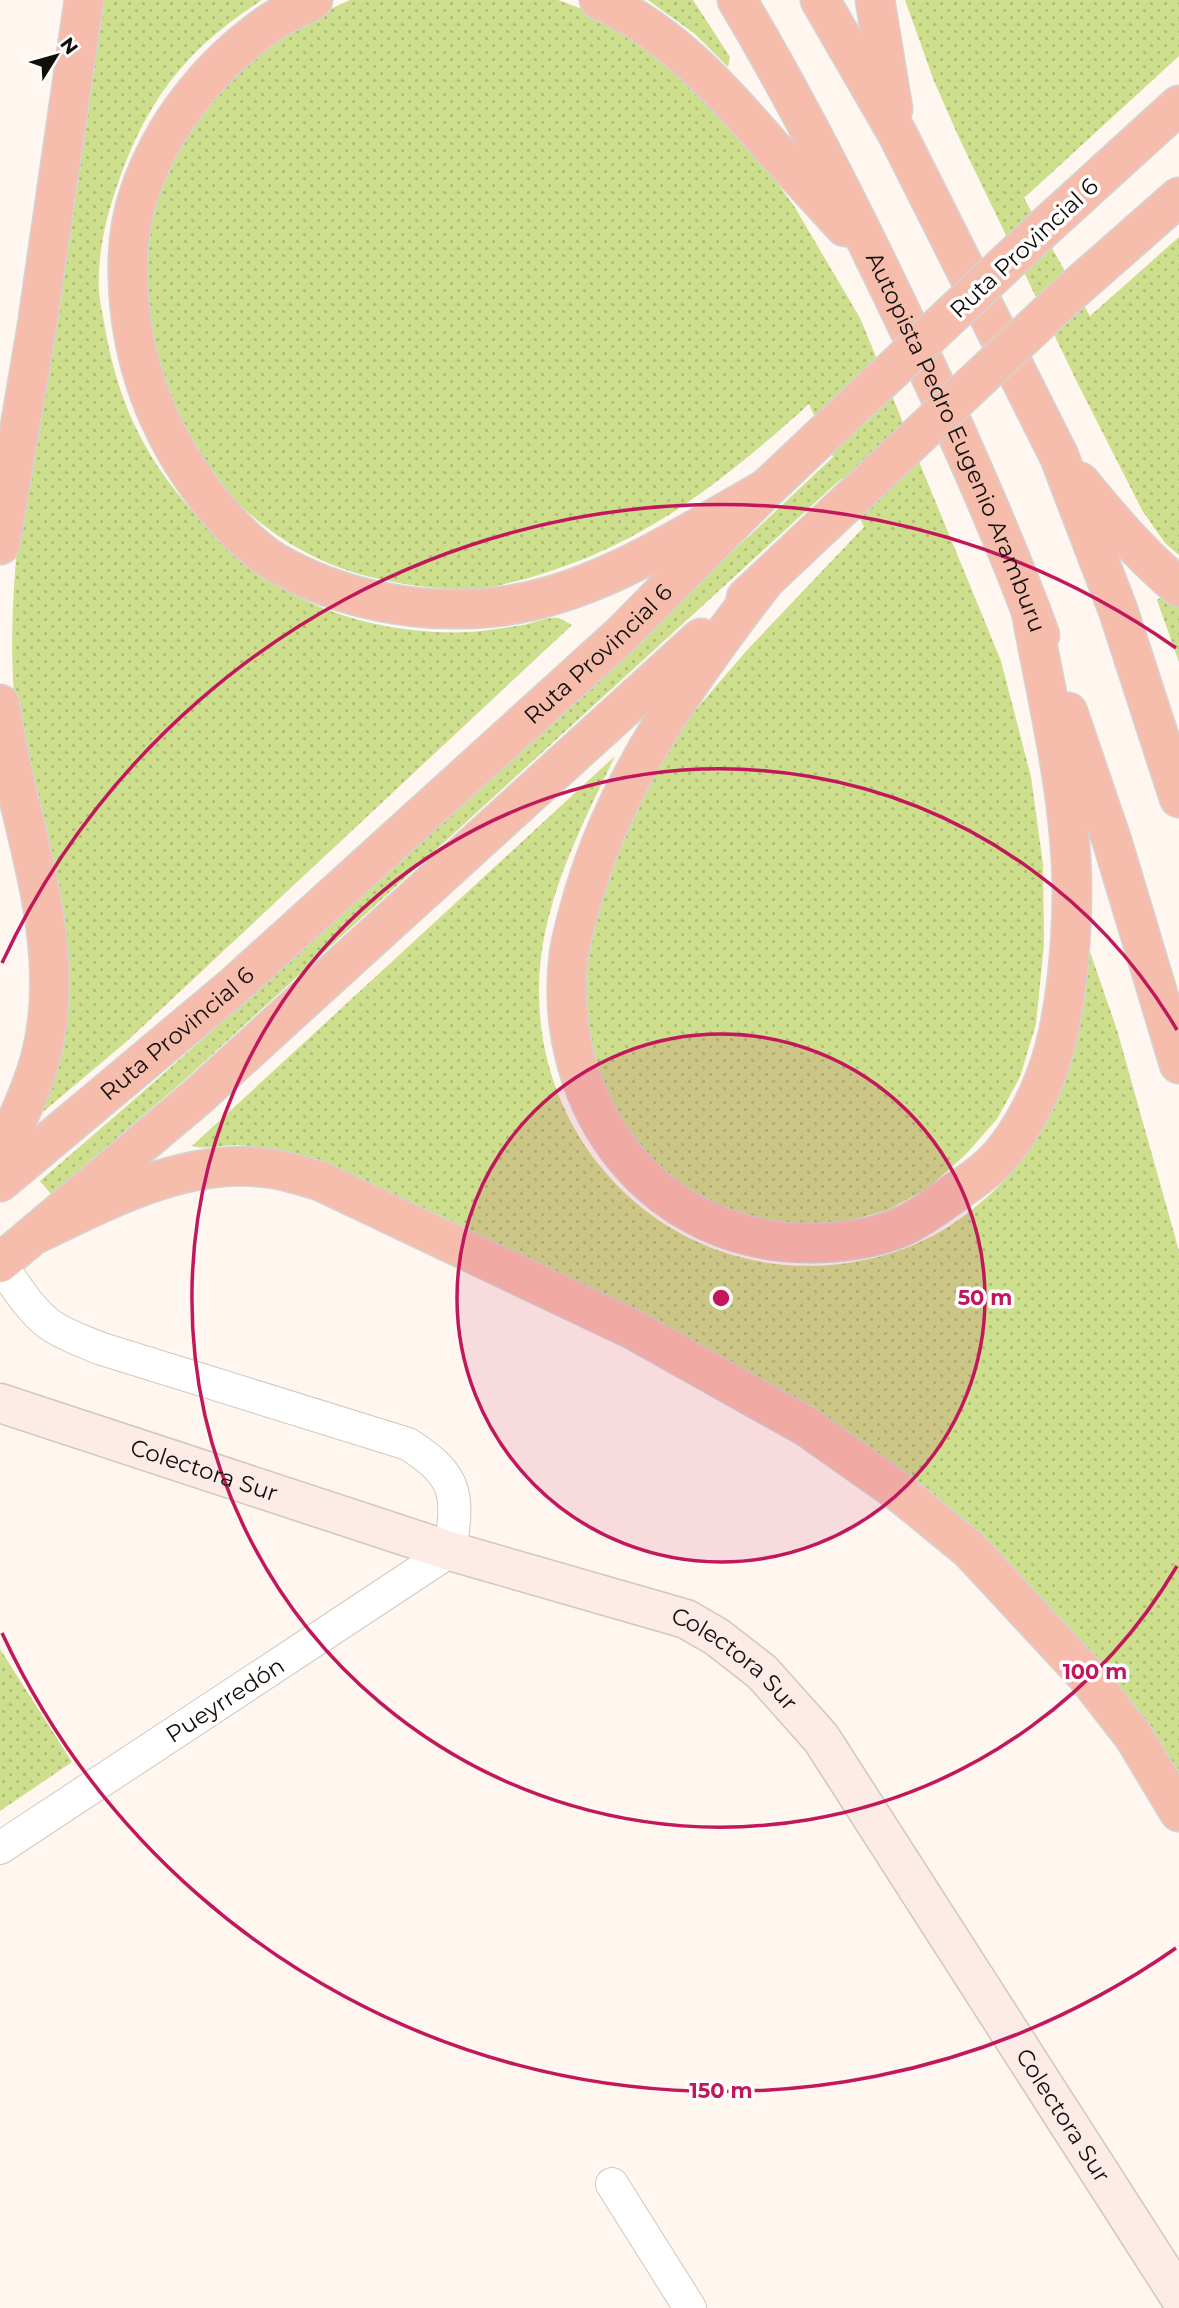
<svg xmlns="http://www.w3.org/2000/svg" width="1179" height="2308" font-family="Montserrat,sans-serif">
  <style>
    .grass { fill: url(#grass-dots) }
    .lines { fill: none; stroke-linecap: round; stroke-linejoin: round }
    .street-casing { stroke: #d3c7bc; stroke-width: 34 }
    .secondary-casing { stroke: #d3c7bc; stroke-width: 41 }
    .highway-casing { stroke: #d4d3d3; stroke-width: 41 }
    .street { stroke: #fff; stroke-width: 32 }
    .secondary { stroke: #fcebe6; stroke-width: 38 }
    .highway { stroke: #f6bdad; stroke-width: 38 }
    .highway-bridge-casing { stroke: #d4d3d3; stroke-width: 41; stroke-linecap: butt }
    .highway-bridge { stroke: #f6bdad; stroke-width: 38 }
    .ring { fill: none; stroke: #c2185b; stroke-width: 3.5 }
    .labels { text-anchor: middle; stroke-width: 7; stroke-linejoin: round; paint-order: stroke }
    .street-label { font-size: 23px; fill: #110d09; stroke: #fff }
    .centre { fill: #c2185b; stroke: #fff; stroke-width: 3.5 }
    .ring-label { font-size: 21px; text-anchor: middle; font-weight: bold; fill: #c2185b; stroke: #fff; stroke-width: 7; stroke-linejoin: round; paint-order: stroke }
  </style>
  <defs>
    <pattern id="grass-dots" width="8" height="8" patternUnits="userSpaceOnUse" patternTransform="scale(1.75)"><rect width="8" height="8" fill="#cdde8d"/><path d="M2 2h.1M6 6h.1" fill="none" stroke="#afbd78" stroke-width="1.8" stroke-linecap="round"/></pattern>
  </defs>
  <rect width="100%" height="100%" fill="#fef6ef"/>
  <g class="grass">
    <path d="M97,0H262C187,48 147,99 118,183C106,217 97,255 99,292C100,304 103,316 105,328C118,404 147,463 200,519C231,551 268,584 309,602C355,624 419,635 469,632C486,631 505,628 522,625C532,624 548,616 558,618C562,619 568,623 572,625L126,1042L37,1117L44,1097L14,695C10,642 13,590 18,536Z"/>
    <path d="M350,0H558L590,12L645,44L745,139L794,206L860,318L1001,661L1031,777L1043,864L1044,944L1036,1024L1020,1077L997,1119L966,1154L928,1188L888,1210L852,1220L806,1225L764,1220L720,1206L681,1185L645,1156L618,1122L584,1041L587,935L605,875L657,766L692,714L748,649L864,527L842,478L180,1084L51,1194L40,1181C312,948 572,703 833,457L809,404C714,490 628,556 501,585C460,594 415,587 375,578C284,558 207,490 169,405C162,388 160,367 156,349C152,333 147,316 145,300C141,270 151,215 161,187C183,123 247,56 304,22C319,14 335,7 350,0Z"/>
    <path d="M648,0H693L730,57L728,67L695,34Z"/>
    <path d="M905,0H1179V56L1024,198L1090,316L1179,237V555L1165,543L1142,510L1079,386L960,140L934,81Z"/>
    <path d="M1166,594L1179,607V662L1157,600Z"/>
    <path d="M615,756C580,829 539,907 539,990C538,1157 681,1287 848,1263C893,1256 932,1241 969,1212C996,1191 1021,1166 1038,1135C1054,1108 1059,1078 1066,1048C1073,1014 1081,980 1088,946L1117,1030L1179,1251V1788L938,1507L304,1157C282,1152 260,1146 237,1145C221,1145 207,1150 192,1146Z"/>
    <path d="M0,1649L72,1762L0,1811Z"/>
  </g>
  <g class="lines">
    <defs>
      <g id="street">
        <path d="M0,1264C15,1284 29,1309 49,1324C64,1335 83,1341 99,1348L408,1444C458,1476 459,1494 450,1551L0,1848"/>
        <path d="M612,2184L690,2308"/>
      </g>
      <g id="secondary">
        <path id="s1" d="M0,1403L450,1551L686,1619L717,1637L762,1672L821,1738L1179,2296"/>
      </g>
      <g id="highway">
        <path d="M313,0C299,8 283,14 270,23C210,65 162,125 139,194C130,221 127,250 128,278C130,364 161,441 215,507C232,527 251,547 273,561C339,600 419,615 495,607C592,597 684,535 767,488"/>
        <path d="M599,0C671,31 726,94 776,152C799,177 822,202 845,227"/>
        <path id="s2" d="M737,0C802,109 859,223 913,338C959,436 1003,534 1040,635"/>
        <path d="M820,0L898,135L1059,456L1118,610L1179,798"/>
        <path d="M875,0L893,109"/>
        <path d="M1045,227L1179,105"/>
        <path d="M1072,291L1179,197"/>
        <path d="M1080,482C1111,520 1142,556 1179,587"/>
        <path d="M0,545L37,326L84,0"/>
        <path d="M765,580C692,676 620,773 585,890C579,911 572,933 569,954C550,1108 656,1247 817,1243C846,1242 878,1238 905,1225C922,1217 938,1205 953,1194C972,1181 995,1165 1008,1146C1032,1114 1050,1072 1058,1034C1070,978 1075,902 1070,845C1064,767 1045,688 1031,611"/>
        <path d="M746,598L852,498"/>
        <path d="M0,704C15,820 71,937 41,1056C32,1090 16,1124 0,1155"/>
        <path d="M1068,712L1112,841L1179,1064"/>
        <path id="s3" d="M0,1182L234,986L621,635L767,488L823,435"/>
        <path d="M36,1234C107,1200 186,1157 267,1168C285,1170 302,1176 320,1181L634,1330L807,1427L899,1492L970,1550L1085,1674L1134,1737L1179,1812"/>
        <path d="M0,1263L196,1098L701,638"/>
      </g>
    </defs>
    <use href="#street" class="street-casing"/>
    <use href="#secondary" class="secondary-casing"/>
    <use href="#highway" class="highway-casing"/>
    <use href="#street" class="street"/>
    <use href="#secondary" class="secondary"/>
    <use href="#highway" class="highway"/>
    <defs>
      <g id="highway-bridge">
        <path d="M823,435L1045,227"/>
        <path d="M852,498L1072,291"/>
      </g>
    </defs>
    <use href="#highway-bridge" class="highway-bridge-casing"/>
    <use href="#highway-bridge" class="highway-bridge"/>
  </g>
  <circle cx="721" cy="1298" r="264" fill="#c2185b" fill-opacity=".12"/>
  <g class="ring">
    <circle cx="721" cy="1298" r="264"/>
    <path d="M1177 1566A529 529 0 1 1 1177 1030"/>
    <path d="M1176 1948A793 793 0 0 1 2 1633M2 963A793 793 0 0 1 1176 648"/>
  </g>
  <g class="labels">
    <g class="street-label">
      <text transform="translate(1024 248) rotate(-43)" y="8">Ruta Provincial 6</text>
      <text dy="8" stroke="none"><textPath href="#s2" startOffset="494">Autopista Pedro Eugenio Aramburu</textPath></text>
      <text dy="8" stroke="none"><textPath href="#s3" startOffset="798">Ruta Provincial 6</textPath></text>
      <text dy="8" stroke="none"><textPath href="#s3" startOffset="231">Ruta Provincial 6</textPath></text>
      <text dy="8" stroke="none"><textPath href="#s1" startOffset="215">Colectora Sur</textPath></text>
      <text dy="8" stroke="none"><textPath href="#s1" startOffset="782">Colectora Sur</textPath></text>
      <text transform="translate(225 1700) rotate(-33)" y="8">Pueyrredón</text>
      <text dy="8" stroke="none"><textPath href="#s1" startOffset="1349">Colectora Sur</textPath></text>
    </g>
  </g>
  <circle cx="721" cy="1298" r="10" class="centre"/>
  <g class="ring-label">
    <text x="985" y="1305">50 m</text>
    <text x="1095" y="1679">100 m</text>
    <text x="721" y="2098">150 m</text>
  </g>
  <g transform="translate(56 56) rotate(53)" stroke="#ffffff" stroke-width="5" paint-order="stroke">
  <path d="M0-5L12 26L0 18L-12 26Z" fill="#110d09"/>
  <text y="-10" font-size="19" font-weight="bold" text-anchor="middle" fill="#110d09">N</text>
  </g>
</svg>
